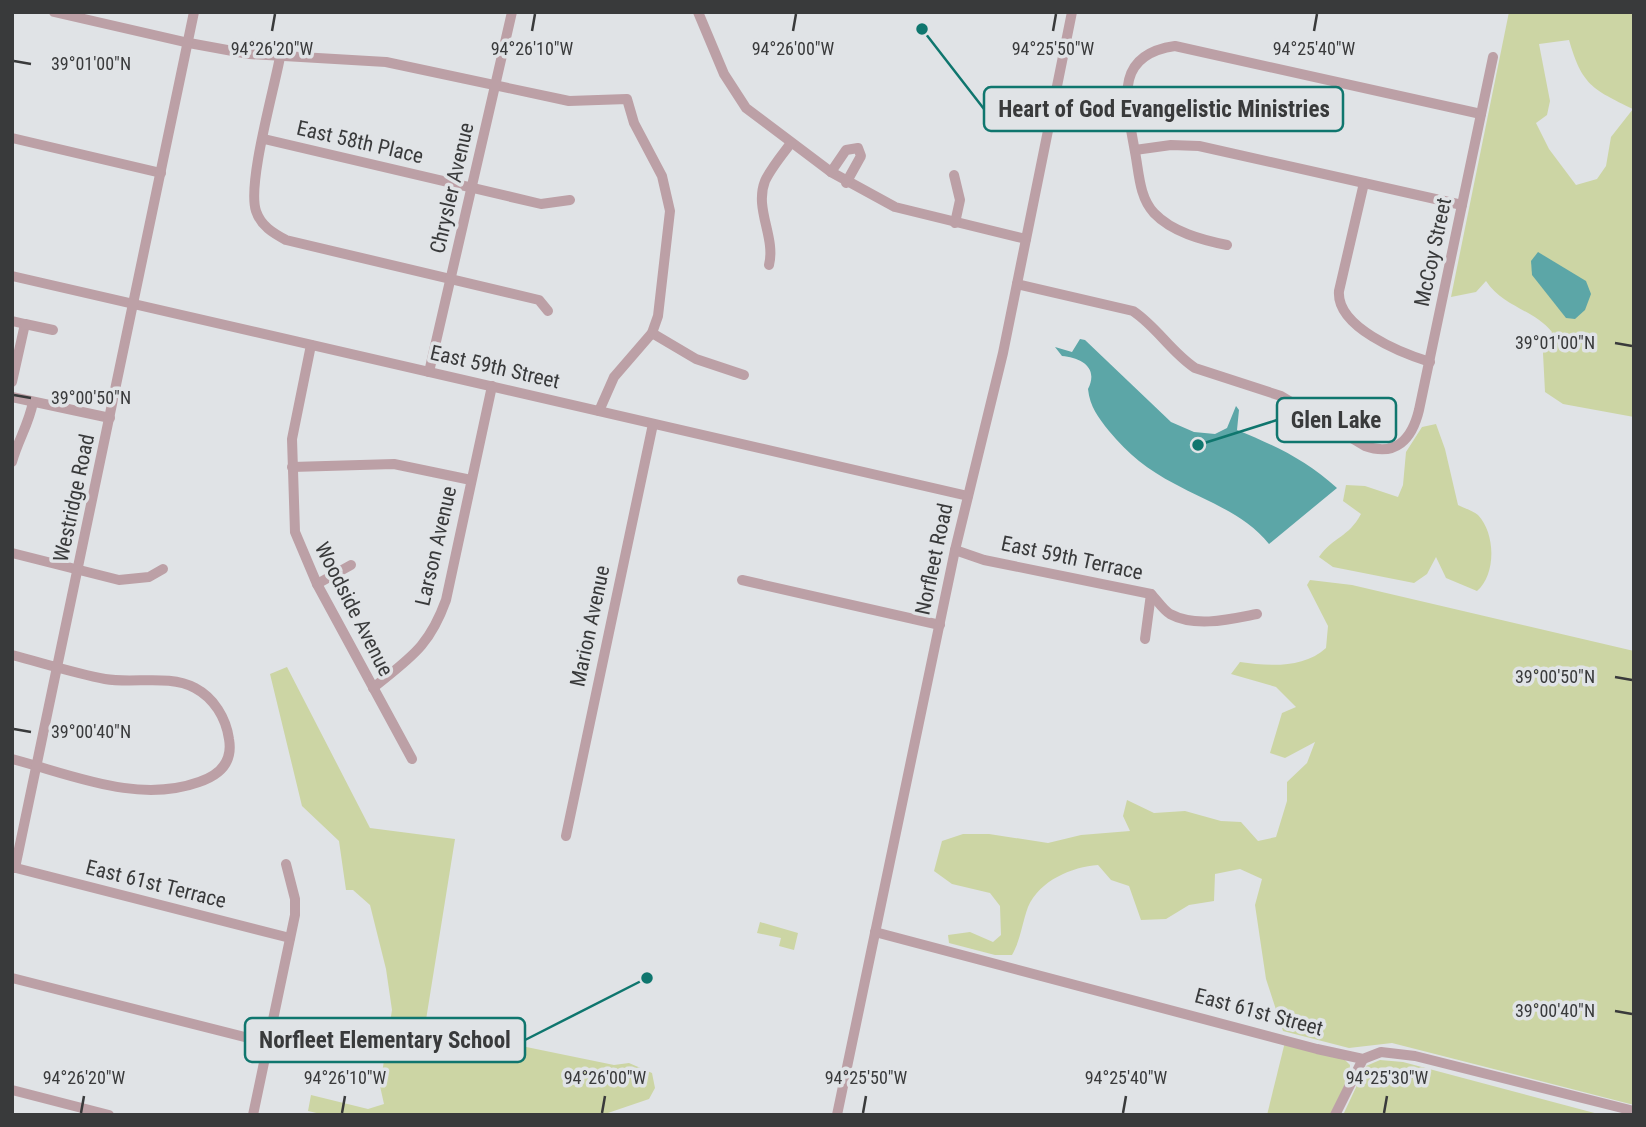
<svg xmlns="http://www.w3.org/2000/svg" width="1646" height="1127" font-family="'Roboto Condensed',sans-serif">
  <style>
    .green { fill: #ccd5a4; fill-rule: evenodd }
    .water { fill: #5ca6a7 }
    .lines { fill: none; stroke-linecap: round; stroke-linejoin: round }
    .minor { stroke: #bca0a6; stroke-width: 10 }
    .ticks { fill: none; stroke: #393a3b; stroke-width: 2.5 }
    .labels { text-anchor: middle; stroke-width: 7; stroke-linejoin: round; paint-order: stroke }
    .street-label { font-size: 21px; fill: #393a3b; stroke: #e0e3e6 }
    .ticks-label { font-size: 18px; text-anchor: middle; fill: #393a3b; stroke: #e0e3e6; stroke-width: 7; stroke-linejoin: round; paint-order: stroke }
    .leader { fill: none; stroke: #0f766e; stroke-width: 2.5 }
    .callout-dot { fill: #0f766e; stroke: #e0e3e6; stroke-width: 2.5 }
    .callout { fill: #e0e3e6; stroke: #0f766e; stroke-width: 2.5 }
    .callout-label { font-size: 23px; text-anchor: middle; font-weight: bold; fill: #393a3b }
  </style>
  <rect width="100%" height="100%" fill="#e0e3e6"/>
  <g class="green">
    <path d="M1509,12H1634V417L1563,404L1545,392L1543,353L1552,332C1533,309 1503,307 1486,281L1476,292L1451,297ZM1569,40C1582,85 1592,89 1633,109L1611,137L1606,166L1597,179L1576,185L1549,149L1536,123L1547,115L1550,101L1539,44Z"/>
    <path d="M1436,424L1445,449L1458,505C1464,508 1473,511 1478,515C1496,534 1496,575 1477,591L1446,578L1436,557L1427,574L1414,583L1333,567L1319,557C1334,536 1348,538 1361,514L1343,501L1346,485L1365,486L1398,497L1403,485L1406,452L1422,427Z"/>
    <path d="M1310,580L1352,585L1634,651V1105L1392,1043L1349,1048L1283,1031L1266,979L1255,905L1262,879L1240,869L1215,874L1214,901L1189,905L1166,919L1141,920L1129,886L1111,880L1098,865C1072,867 1040,880 1028,907C1022,923 1021,939 1012,955H995L949,943L948,935L970,932L993,942L1001,935L1000,906L990,893L952,884L934,871L942,841L963,834H989L1048,843L1081,835L1130,831L1123,816L1127,800L1154,813L1185,811L1221,821L1241,822L1258,841L1276,837L1287,801V782L1307,763L1315,742L1285,758L1270,753L1282,713L1296,707L1276,687L1231,674L1240,662C1268,666 1303,669 1326,648L1328,626L1307,585Z"/>
    <path d="M287,667L370,828L455,839L425,1026L614,1065L629,1063L652,1073L655,1088L649,1099L602,1115H325L308,1111L311,1095L368,1109L384,1104L380,1086L392,1010L386,969L370,905L353,890H346L339,841L302,806L270,674Z"/>
    <path d="M760,922L798,933L794,950L779,946L781,938L757,933Z"/>
    <path d="M1285,1042L1345,1060L1350,1065L1349,1077L1330,1115H1267Z"/>
    <path d="M1380,1060L1403,1062L1602,1115H1343L1366,1066Z"/>
  </g>
  <g class="water">
    <path d="M1538,252L1586,281L1591,294L1585,310L1575,319L1566,318L1532,275L1531,261Z"/>
    <path d="M1080,339L1085,340L1171,422L1194,432L1215,434L1227,428L1236,406L1239,410L1237,430C1276,446 1306,460 1337,488L1269,544C1245,514 1208,502 1175,484C1148,470 1128,454 1109,431C1098,417 1090,407 1088,389C1099,367 1081,358 1062,356L1055,347L1072,352Z"/>
  </g>
  <g class="lines">
    <g class="minor">
      <path d="M54,12L189,43L249,54L386,62L569,101L627,99L634,123L662,176L670,211L658,316L652,333L614,377L599,411"/>
      <path d="M698,12L724,74L746,108L831,172L895,207L1026,239"/>
      <path d="M280,57C274,90 247,184 256,211C261,226 273,233 286,240L539,300L548,311"/>
      <path d="M1054,104C1074,109 1112,116 1126,97"/>
      <path d="M12,138L161,173"/>
      <path d="M264,139L541,204L570,200"/>
      <path d="M1135,150L1171,145L1199,146L1462,205"/>
      <path d="M831,172L846,150L858,148L861,156L846,183"/>
      <path d="M954,175L960,200L955,223"/>
      <path d="M1364,183L1339,291C1336,327 1401,353 1430,362"/>
      <path d="M1227,245C1202,240 1172,232 1154,213C1139,197 1139,172 1135,152C1127,105 1111,55 1175,46L1481,114"/>
      <path d="M769,265C776,237 754,209 765,181C771,168 782,155 791,143"/>
      <path d="M12,276L968,496"/>
      <path d="M1017,284L1133,311C1157,327 1171,352 1195,368L1281,396L1365,446C1396,457 1412,439 1419,410L1493,57"/>
      <path d="M12,321L25,324L12,382"/>
      <path d="M25,324L53,330"/>
      <path d="M652,333L696,359L744,375"/>
      <path d="M311,345L292,439L295,532L317,584L412,759"/>
      <path d="M429,372L512,12"/>
      <path d="M12,397L110,418"/>
      <path d="M12,462C18,440 29,424 33,402"/>
      <path d="M292,467L394,464L471,480"/>
      <path d="M955,550L984,560L1151,594C1157,600 1163,610 1170,614C1196,628 1231,619 1257,614"/>
      <path d="M12,553L119,580L149,577L163,569"/>
      <path d="M742,580L940,625"/>
      <path d="M317,584L351,565"/>
      <path d="M1145,639L1151,594"/>
      <path d="M12,655C43,663 74,673 105,679C134,684 169,674 195,688C214,698 226,718 229,739C233,762 220,775 199,782C138,804 73,775 12,759"/>
      <path d="M373,688C411,657 429,647 446,600L492,386"/>
      <path d="M566,836L653,424"/>
      <path d="M12,867L290,938"/>
      <path d="M15,868L194,12"/>
      <path d="M875,932L1317,1049L1363,1059L1381,1052L1415,1056L1634,1111"/>
      <path d="M12,978L268,1043"/>
      <path d="M12,1090L109,1115"/>
      <path d="M253,1115L295,915V899L286,864"/>
      <path d="M837,1115L955,550L1003,353L1072,12"/>
      <path d="M1335,1115L1363,1059"/>
    </g>
  </g>
  <path class="ticks" d="M272,31L275,14M532,31L535,14M793,31L796,14M1053,31L1056,14M1314,31L1317,14M14,61L31,64M1615,343L1632,346M14,395L31,398M1615,677L1632,680M14,729L31,732M1615,1011L1632,1014M81,1113L84,1096M342,1113L345,1096M602,1113L605,1096M863,1113L866,1096M1123,1113L1126,1096M1384,1113L1387,1096"/>
  <g class="labels">
    <g class="street-label">
      <text transform="translate(360 142) rotate(13)" y="7">East 58th Place</text>
      <text transform="translate(452 188) rotate(-77)" y="7">Chrysler Avenue</text>
      <text transform="translate(1433 252) rotate(-78)" y="7">McCoy Street</text>
      <text transform="translate(495 367) rotate(13)" y="7">East 59th Street</text>
      <text transform="translate(74 498) rotate(-78)" y="7">Westridge Road</text>
      <text transform="translate(436 546) rotate(-77)" y="7">Larson Avenue</text>
      <text transform="translate(1072 558) rotate(12)" y="7">East 59th Terrace</text>
      <text transform="translate(934 559) rotate(-78)" y="7">Norfleet Road</text>
      <text transform="translate(354 609) rotate(63)" y="7">Woodside Avenue</text>
      <text transform="translate(590 626) rotate(-78)" y="7">Marion Avenue</text>
      <text transform="translate(156 884) rotate(14)" y="7">East 61st Terrace</text>
      <text transform="translate(1259 1012) rotate(15)" y="7">East 61st Street</text>
    </g>
  </g>
  <g class="ticks-label">
    <text x="272" y="55">94°26'20"W</text>
    <text x="532" y="55">94°26'10"W</text>
    <text x="793" y="55">94°26'00"W</text>
    <text x="1053" y="55">94°25'50"W</text>
    <text x="1314" y="55">94°25'40"W</text>
    <text x="91" y="70">39°01'00"N</text>
    <text x="1555" y="349">39°01'00"N</text>
    <text x="91" y="404">39°00'50"N</text>
    <text x="1555" y="683">39°00'50"N</text>
    <text x="91" y="738">39°00'40"N</text>
    <text x="1555" y="1017">39°00'40"N</text>
    <text x="84" y="1084">94°26'20"W</text>
    <text x="345" y="1084">94°26'10"W</text>
    <text x="605" y="1084">94°26'00"W</text>
    <text x="866" y="1084">94°25'50"W</text>
    <text x="1126" y="1084">94°25'40"W</text>
    <text x="1387" y="1084">94°25'30"W</text>
  </g>
  <path class="leader" d="M922 29L984 109M1198 445L1277 420M647 978L525 1040"/>
  <g class="callout-dot">
    <circle cx="922" cy="29" r="7"/>
    <circle cx="1198" cy="445" r="7"/>
    <circle cx="647" cy="978" r="7"/>
  </g>
  <g class="callout">
    <rect x="984" y="87" width="359" height="44" rx="7"/>
    <rect x="1277" y="398" width="119" height="44" rx="7"/>
    <rect x="245" y="1018" width="280" height="44" rx="7"/>
  </g>
  <g class="callout-label">
    <text x="1164" y="117">Heart of God Evangelistic Ministries</text>
    <text x="1336" y="428">Glen Lake</text>
    <text x="385" y="1048">Norfleet Elementary School</text>
  </g>
  <rect width="1646" height="1127" fill="none" stroke="#393a3b" stroke-width="28"/>
</svg>
